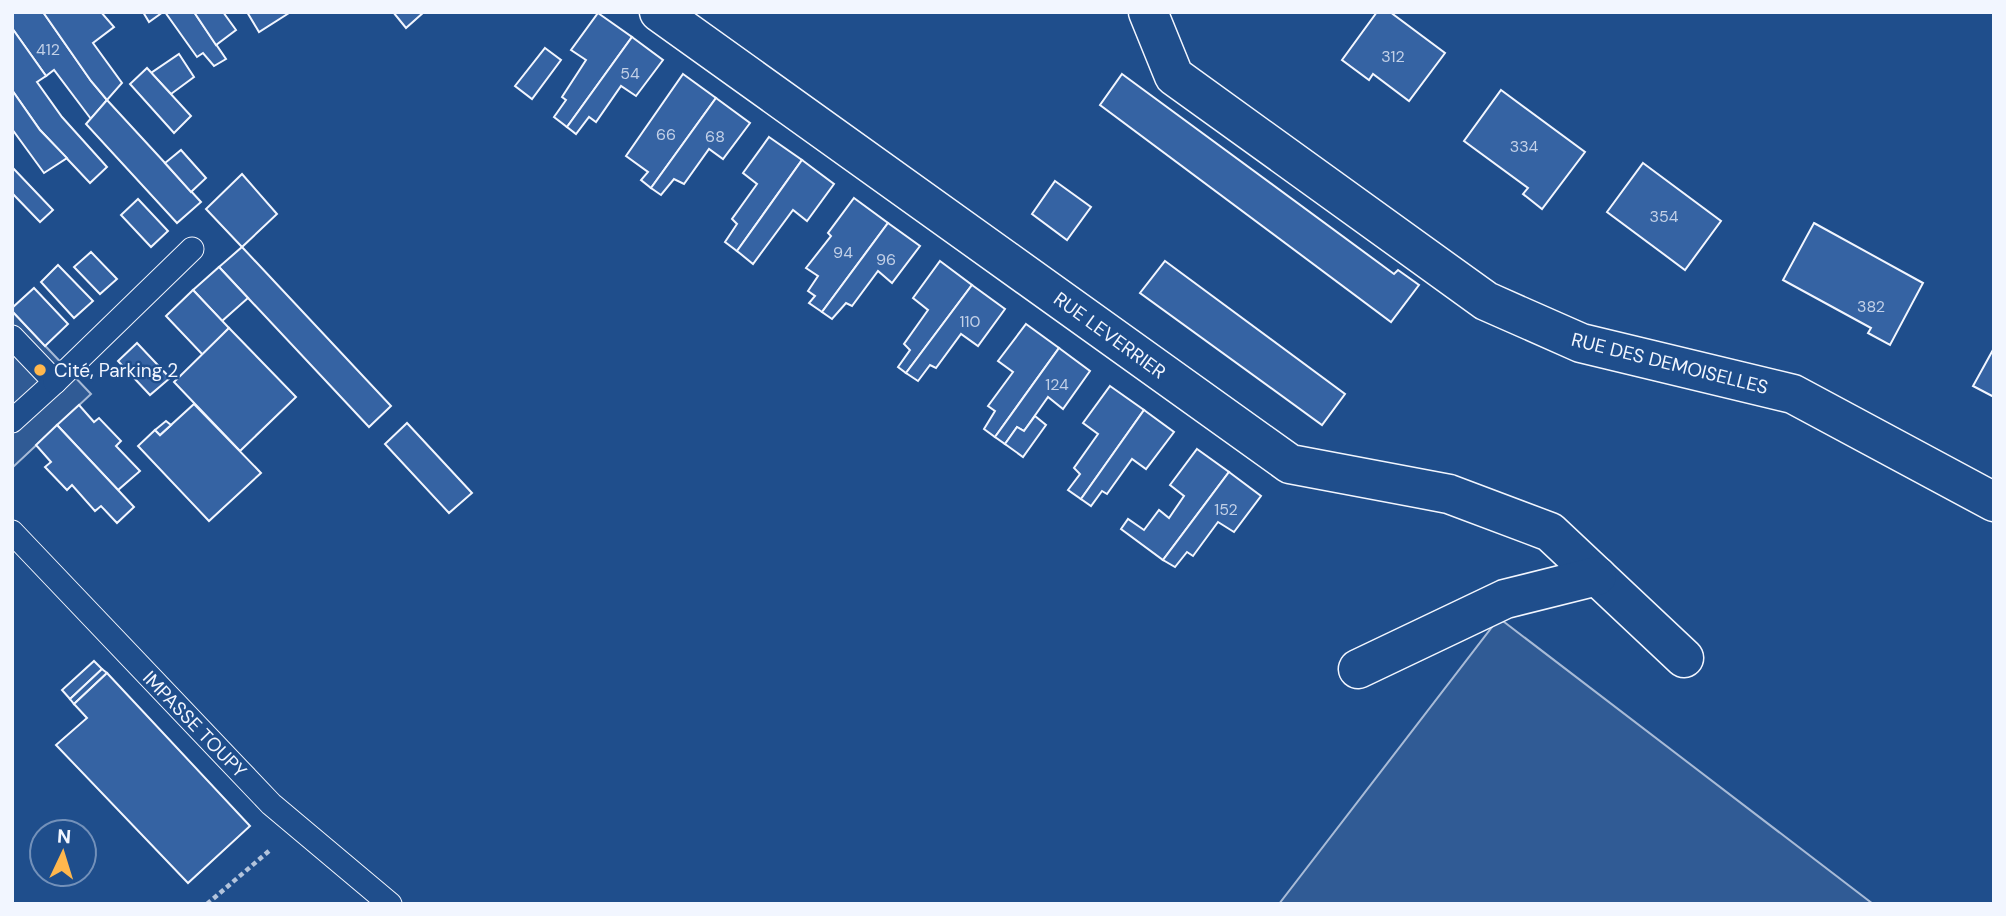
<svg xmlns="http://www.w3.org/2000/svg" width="2006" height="916" font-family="'DM Sans',sans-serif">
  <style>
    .built { fill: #305b95; stroke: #a8bbd7; stroke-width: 2 }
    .building { fill: #3563a3; stroke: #f2f6ff; stroke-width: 2 }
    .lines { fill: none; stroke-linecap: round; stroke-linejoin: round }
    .lane-casing { stroke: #f2f6ff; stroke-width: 25 }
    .street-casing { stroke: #f2f6ff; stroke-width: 41 }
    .path { stroke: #b3c4dc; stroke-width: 4.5; stroke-dasharray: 5 3.5; stroke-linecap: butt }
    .lane { stroke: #1f4e8c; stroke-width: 23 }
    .street { stroke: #1f4e8c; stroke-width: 38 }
    .poi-dot { fill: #ffb74d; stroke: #1f4e8c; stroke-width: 2.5 }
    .labels { text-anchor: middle; stroke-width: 5; stroke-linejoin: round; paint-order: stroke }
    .number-label { font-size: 16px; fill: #c3d1e8 }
    .street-label { font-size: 19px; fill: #f2f6ff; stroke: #1f4e8c }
    .poi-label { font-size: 19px; fill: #f2f6ff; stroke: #1f4e8c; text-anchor: start }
  </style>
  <rect width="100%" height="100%" fill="#1f4e8c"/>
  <g class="built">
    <path d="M12,311L91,394L12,468Z"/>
    <path d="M1499,618L1873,904H1279Z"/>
  </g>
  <g class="building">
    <path d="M12,12H43L91,81L107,100L91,119L54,70L46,76L12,28Z"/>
    <path d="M43,12H101L114,27L93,43L122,83L107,100L91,81Z"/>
    <path d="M143,12H163L149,22Z"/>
    <path d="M165,12H194L226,59L214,66L203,53L197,57Z"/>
    <path d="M194,12H223L236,30L216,45Z"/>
    <path d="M247,12H289V13L259,32Z"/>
    <path d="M393,12H424L406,28Z"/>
    <path d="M1377,12H1390L1445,53L1409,101L1373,74L1369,80L1342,60Z"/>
    <path d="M598,13L632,37L567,127L554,117L566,100L562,97L586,60L571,50Z"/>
    <path d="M12,28L46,76L37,82L62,117L107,167L90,183L40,130L12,90Z"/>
    <path d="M632,37L663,60L636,96L621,86L596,122L589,117L576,134L567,127Z"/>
    <path d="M545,48L561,60L532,99L515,86Z"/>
    <path d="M179,54L194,77L171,94L151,73Z"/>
    <path d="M147,68L191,116L174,133L130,84Z"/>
    <path d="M683,74L716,98L651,188L641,180L648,172L626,156Z"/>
    <path d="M1122,74L1394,274L1398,270L1419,285L1391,322L1100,105Z"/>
    <path d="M12,90L40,130L67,158L44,173L12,129Z"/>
    <path d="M1501,90L1585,152L1542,209L1523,194L1528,188L1464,141Z"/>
    <path d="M716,98L750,123L723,159L709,149L684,184L674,179L661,195L651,188Z"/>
    <path d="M107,100L201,202L177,223L86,124Z"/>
    <path d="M769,137L802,160L737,251L725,242L737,224L732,219L757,184L743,173Z"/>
    <path d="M181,150L206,178L191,192L165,163Z"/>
    <path d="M802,160L834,184L807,221L793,210L753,264L737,251Z"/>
    <path d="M1643,163L1721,221L1685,270L1607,212Z"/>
    <path d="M12,167L53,210L40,222L12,193Z"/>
    <path d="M242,174L277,214L242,247L206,209Z"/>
    <path d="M1055,181L1091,207L1067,240L1032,214Z"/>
    <path d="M854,198L888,223L822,312L809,303L815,296L808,291L818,276L806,268L831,236L828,233Z"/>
    <path d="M138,199L168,231L151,247L121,215Z"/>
    <path d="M888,223L920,246L892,283L878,271L852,306L846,303L832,319L822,312Z"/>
    <path d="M1814,223L1923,283L1890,345L1868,333L1871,328L1783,280Z"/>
    <path d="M242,247L391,406L369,427L219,267Z"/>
    <path d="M91,252L117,279L100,294L74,267Z"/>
    <path d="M940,261L972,285L906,373L898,367L910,350L904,344L928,310L913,298Z"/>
    <path d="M1165,261L1345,394L1322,425L1140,293Z"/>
    <path d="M58,265L93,301L74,318L41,282Z"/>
    <path d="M219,267L248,298L222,321L193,290Z"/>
    <path d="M972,285L1005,309L978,346L961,334L936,368L930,365L918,381L906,373Z"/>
    <path d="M34,288L68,324L45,346L12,311V308Z"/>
    <path d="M193,290L229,328L203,355L166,316Z"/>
    <path d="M1026,324L1059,348L995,437L984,429L995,411L988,406L1013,372L998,361Z"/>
    <path d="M229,328L296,397L240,451L174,382Z"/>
    <path d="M137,343L170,378L150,395L118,361Z"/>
    <path d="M1059,348L1090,371L1063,409L1048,397L1024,431L1017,427L1005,444L995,437Z"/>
    <path d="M1994,348V397L1973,386Z"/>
    <path d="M1110,386L1144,410L1081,499L1068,490L1080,474L1074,468L1098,434L1083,423Z"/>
    <path d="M194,404L261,473L209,521L138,446L155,430L160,435Z"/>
    <path d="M79,405L94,422L99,418L121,441L116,446L140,471L118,490L57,425Z"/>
    <path d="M1144,410L1174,432L1146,469L1132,459L1107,494L1102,491L1091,506L1081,499Z"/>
    <path d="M1035,416L1046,425L1023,457L1005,444L1017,427L1024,431Z"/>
    <path d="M166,421L171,425L160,435L155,430Z"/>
    <path d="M407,423L472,493L449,513L385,444Z"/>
    <path d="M57,425L134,507L117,523L101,506L95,511L72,485L67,490L45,467L51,462L36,445Z"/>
    <path d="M1197,449L1229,472L1163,560L1121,529L1128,519L1144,530L1159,510L1169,518L1184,496L1170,485Z"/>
    <path d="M1229,472L1261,496L1234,532L1218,522L1193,556L1187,552L1175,567L1163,560Z"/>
    <path d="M94,661L102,669L70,699L62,690Z"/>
    <path d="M102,669L107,673L74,704L70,699Z"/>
    <path d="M107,673L250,826L188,883L56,745L87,718L74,704Z"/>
  </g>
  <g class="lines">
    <defs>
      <g id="lane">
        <path d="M12,337L55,382L12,421"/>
        <path d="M55,382L192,249"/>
        <path d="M12,532L271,804L390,904"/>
      </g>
      <g id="street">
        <path d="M659,12L1290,464L1449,494L1550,532L1684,658"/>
        <path d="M1148,12L1174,76L1486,301L1581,343L1793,394L1994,502"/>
        <path d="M1358,669L1505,599L1597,576"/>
      </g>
    </defs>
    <use href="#lane" class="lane-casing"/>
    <use href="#street" class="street-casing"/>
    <path class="path" d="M207,904L269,851"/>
    <use href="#lane" class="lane"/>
    <use href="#street" class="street"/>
  </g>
  <circle class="poi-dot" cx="40" cy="370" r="7"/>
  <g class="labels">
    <g class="number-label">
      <text x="48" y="55">412</text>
      <text x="1393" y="62">312</text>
      <text x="630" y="79">54</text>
      <text x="666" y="140">66</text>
      <text x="715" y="142">68</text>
      <text x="1524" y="152">334</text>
      <text x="1664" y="222">354</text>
      <text x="843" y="258">94</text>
      <text x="886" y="265">96</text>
      <text x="1871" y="312">382</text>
      <text x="970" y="327">110</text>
      <text x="1057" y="390">124</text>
      <text x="1226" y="515">152</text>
    </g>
    <g class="street-label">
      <text transform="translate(1110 335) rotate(36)" y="7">RUE LEVERRIER</text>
      <text transform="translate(1670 363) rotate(14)" y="7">RUE DES DEMOISELLES</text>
      <text transform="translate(195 724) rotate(46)" y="7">IMPASSE TOUPY</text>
    </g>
    <g class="poi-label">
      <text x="54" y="377">Cité, Parking 2</text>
    </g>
  </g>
  <rect width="2006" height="916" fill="none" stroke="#f2f6ff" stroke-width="28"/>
  <g transform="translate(63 853) rotate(4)"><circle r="33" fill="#1f4e8c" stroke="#7391ba" stroke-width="2"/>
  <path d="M0-5L12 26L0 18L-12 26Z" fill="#ffb74d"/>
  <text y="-10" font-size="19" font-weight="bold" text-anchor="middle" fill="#f2f6ff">N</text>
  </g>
</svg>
